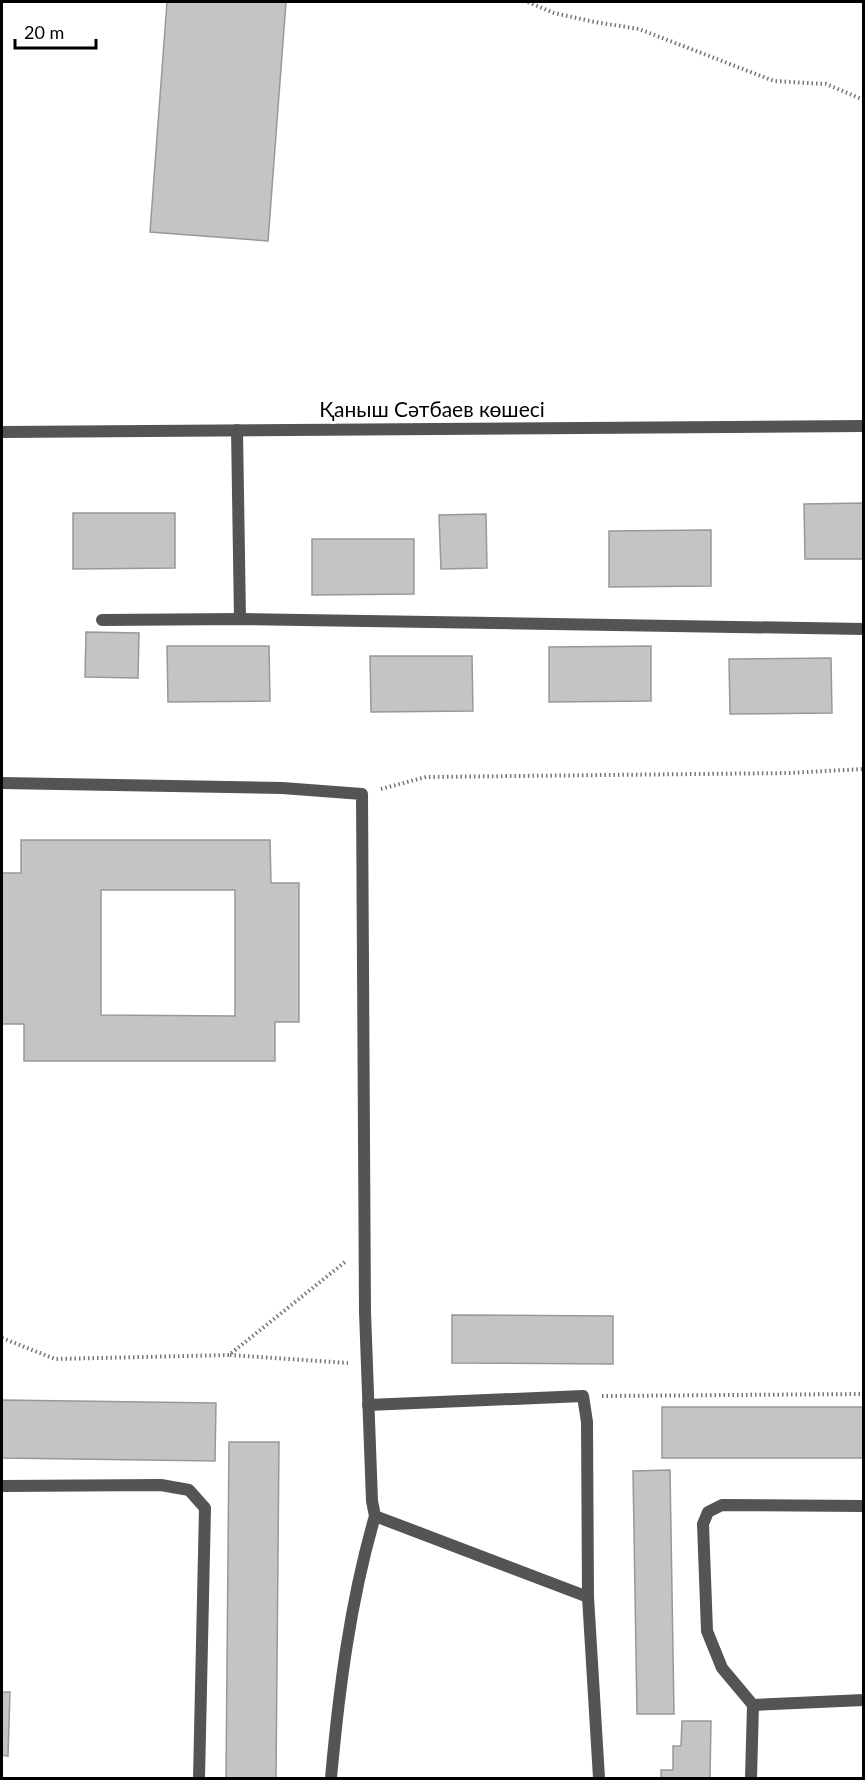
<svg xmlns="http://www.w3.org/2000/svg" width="865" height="1780" font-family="Lato,sans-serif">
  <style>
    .building { fill: #c4c4c4; stroke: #989898; stroke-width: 1.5; fill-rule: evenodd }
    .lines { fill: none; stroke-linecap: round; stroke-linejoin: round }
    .path { stroke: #767676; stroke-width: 4; stroke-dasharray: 1.5 3; stroke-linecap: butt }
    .lane { stroke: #545454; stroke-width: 12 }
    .street { stroke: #545454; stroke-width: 12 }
    .labels { text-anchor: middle; stroke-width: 6; stroke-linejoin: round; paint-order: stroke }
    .street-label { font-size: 21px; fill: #000; stroke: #fff }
  </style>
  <rect width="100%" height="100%" fill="#fff"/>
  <g class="building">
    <path d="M167,2H286L268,241L150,232Z"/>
    <path d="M864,503V559H805L804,504Z"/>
    <path d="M73,513H175V568L73,569Z"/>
    <path d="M486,514L487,568L441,569L439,515Z"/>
    <path d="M711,530V586L609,587V531Z"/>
    <path d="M312,539H414V594L312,595Z"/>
    <path d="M86,632L139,633L138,678L85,677Z"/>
    <path d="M167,646H269L270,701L168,702Z"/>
    <path d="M651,646V701L549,702V647Z"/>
    <path d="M370,656H472L473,711L371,712Z"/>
    <path d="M831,658L832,713L730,714L729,659Z"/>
    <path d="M21,840H270L271,883H299V1022H275V1061H24V1024H2V873H21ZM101,890H235V1016L101,1015Z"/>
    <path d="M452,1315L613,1316V1364L452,1363Z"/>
    <path d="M2,1400L216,1403L215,1461L2,1458Z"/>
    <rect x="662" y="1407" width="202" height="51"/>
    <path d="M229,1442H279L276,1778H226Z"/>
    <path d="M670,1470L674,1714H637L633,1471Z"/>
    <path d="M2,1692H10L8,1756L2,1755Z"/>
    <path d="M682,1721H711L710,1778H661V1770H673V1746H681Z"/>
  </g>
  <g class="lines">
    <g class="path">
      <path d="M528,2L554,13L595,22L639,29L774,81L826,84L864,100"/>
      <path d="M381,789L426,777L789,773L864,769"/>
      <path d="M2,1338L55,1359L229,1355L345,1262"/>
      <path d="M230,1355L348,1363"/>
      <path d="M602,1396L864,1394"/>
    </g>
    <g class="lane">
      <path d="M2,783L282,788L362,794L365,1312L372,1501L375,1516L588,1597"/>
      <path d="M368,1405L583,1396L587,1422L588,1597L599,1778"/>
      <path d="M2,1486L161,1485L189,1490L205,1508L199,1778"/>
      <path d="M753,1705L864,1700"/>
      <path d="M331,1778C339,1690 350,1602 375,1516"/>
      <path d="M751,1778L753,1705L722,1668L707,1631L703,1524L708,1512L722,1505L864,1506"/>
    </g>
    <g class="street">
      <path d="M237,430L240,619"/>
      <path d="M2,432L864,426"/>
      <path d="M102,620L240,619L864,629"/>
    </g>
  </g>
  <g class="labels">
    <g class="street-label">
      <text x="432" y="417">Қаныш Сәтбаев көшесі</text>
    </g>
  </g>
  <rect width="865" height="1780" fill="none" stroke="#000000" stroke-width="6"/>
  <path d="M15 39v9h81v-9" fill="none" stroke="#000000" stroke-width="3"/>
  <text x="24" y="39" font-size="18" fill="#000000" stroke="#ffffff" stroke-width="4.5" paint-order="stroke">20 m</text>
</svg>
